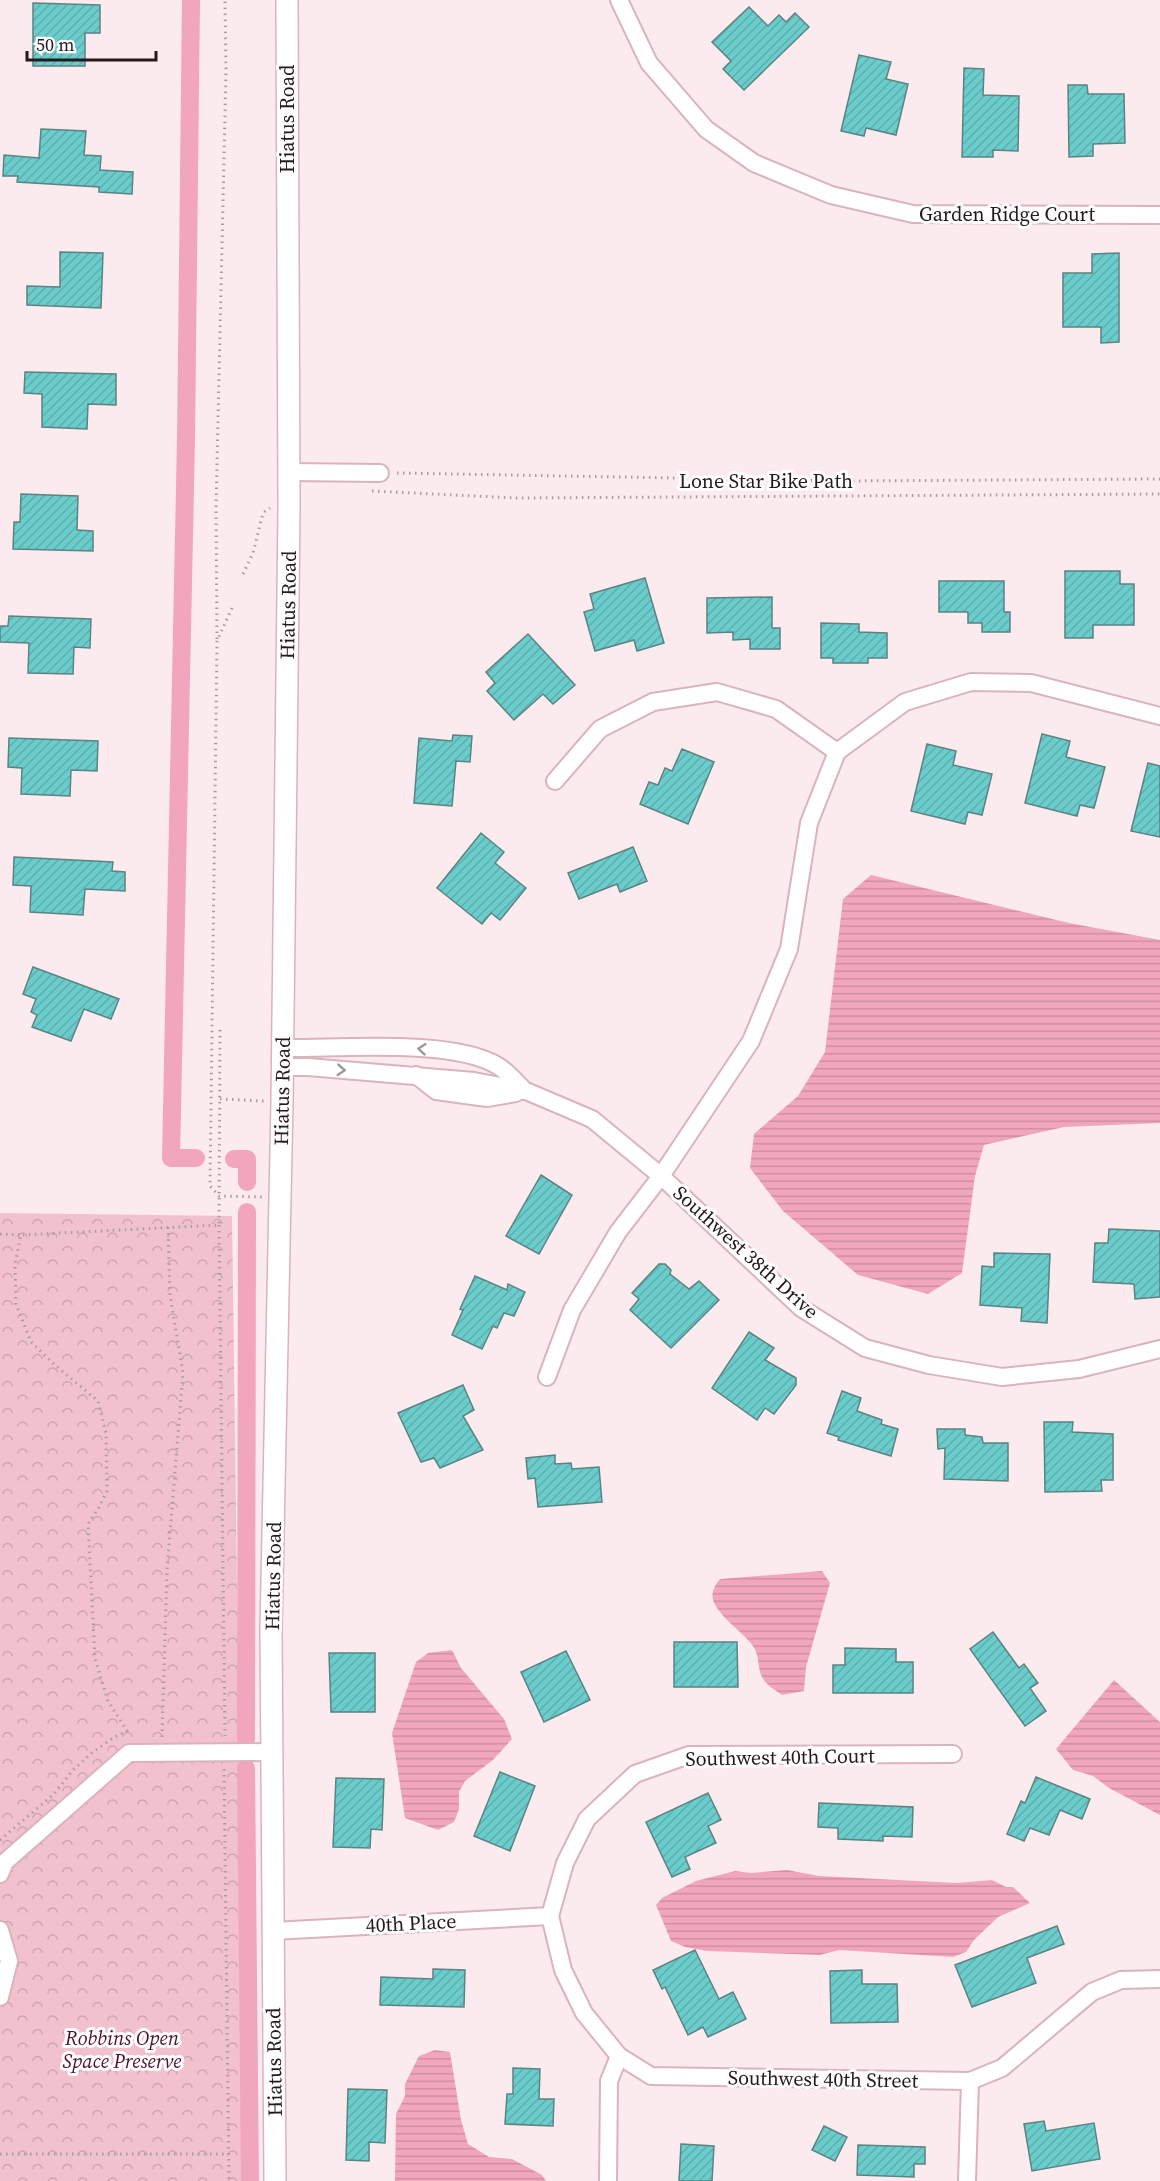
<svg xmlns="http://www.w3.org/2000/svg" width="1160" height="2181" font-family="'Source Serif 4',serif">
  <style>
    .park { fill: url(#park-crowns) }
    .water { fill: url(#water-rules) }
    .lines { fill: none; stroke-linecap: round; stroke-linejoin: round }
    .canal { stroke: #f2a6bd; stroke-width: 18 }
    .building { fill: url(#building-hatch); stroke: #5b8382; stroke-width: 1.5 }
    .minor-casing { stroke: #d9b4bd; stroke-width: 20 }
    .tertiary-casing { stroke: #d9b4bd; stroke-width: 24 }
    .path { stroke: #ab9ca0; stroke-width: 3; stroke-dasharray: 1.5 4.5; stroke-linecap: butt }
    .minor { stroke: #fff; stroke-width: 16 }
    .tertiary { stroke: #fff; stroke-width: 21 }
    .oneway { stroke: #9d9899 }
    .labels { text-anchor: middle; stroke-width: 6; stroke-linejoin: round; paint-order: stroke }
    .street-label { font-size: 20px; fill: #26191d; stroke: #fdfdfd }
    .park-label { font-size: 20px; font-style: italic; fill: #500f2a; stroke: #fdfdfd }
  </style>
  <defs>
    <pattern id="park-crowns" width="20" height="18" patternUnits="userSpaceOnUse" patternTransform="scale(1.5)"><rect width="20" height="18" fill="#f1c1ce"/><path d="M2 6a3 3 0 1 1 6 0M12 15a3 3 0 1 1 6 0" fill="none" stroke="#cea5b0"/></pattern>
    <pattern id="water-rules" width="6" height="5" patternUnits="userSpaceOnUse" patternTransform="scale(1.5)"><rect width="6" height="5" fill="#f2a6bd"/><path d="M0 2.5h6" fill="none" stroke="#cf8ea2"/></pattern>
    <pattern id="building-hatch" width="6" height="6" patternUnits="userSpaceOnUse" patternTransform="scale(1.5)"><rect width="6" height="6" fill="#6acdcb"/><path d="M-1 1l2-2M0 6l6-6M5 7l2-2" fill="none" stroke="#5cafae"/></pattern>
  </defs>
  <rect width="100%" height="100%" fill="#fbebef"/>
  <path class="park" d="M0,1213L232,1216L245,2181H0Z"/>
  <g class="water">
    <path d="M871,875L1069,923L1160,940V1123L1064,1127L984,1145L975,1176L962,1273L928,1294L858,1275L783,1211L750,1168L754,1134L798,1096L825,1052L843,899Z"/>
    <path d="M822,1571L830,1583L806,1667L804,1691L782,1695C775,1690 766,1685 762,1677C757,1667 760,1656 753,1646C744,1633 718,1616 713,1600C711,1592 715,1585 720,1579Z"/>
    <path d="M452,1650L461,1668L504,1719L512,1739L493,1760L465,1781L459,1792V1809L454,1822L438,1830L405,1818L392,1733L416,1662L428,1653Z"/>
    <path d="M1114,1680L1160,1722V1815L1109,1788L1093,1776L1073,1770L1056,1749Z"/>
    <path d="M787,1870L819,1876L957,1883L992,1880L1006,1887H1013L1030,1903L998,1917L974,1940L966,1952L953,1957L839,1950L820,1955L707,1951L685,1947L671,1941L656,1905L662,1898L696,1881L735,1871L751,1873Z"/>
    <path d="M435,2050L450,2052L461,2120L468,2144L489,2157L512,2159L542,2175L546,2181H395L396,2114L405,2096V2084L419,2056Z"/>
  </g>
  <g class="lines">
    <g class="canal">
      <path d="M191,0L186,439L171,1158H196"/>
      <path d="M234,1159H247V1182"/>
      <path d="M246,1739L247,1212"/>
      <path d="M246,1768L250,2181"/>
    </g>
  </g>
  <g class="building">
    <path d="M33,3L100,5V33H85V66H33Z"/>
    <path d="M749,7L768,26L779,15L786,22L795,13L809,27L744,90L723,69L731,61L712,42Z"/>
    <path d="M859,55L891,62L886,79L908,84L896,135L866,128L864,136L841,131Z"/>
    <path d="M964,68L984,69L983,95L1019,96L1018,151L993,150V157H962Z"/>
    <path d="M1068,85H1087L1088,94H1124L1125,143L1093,144V156L1069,157Z"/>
    <path d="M41,129L86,131L84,155L101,156L100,170L133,172L132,194L99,192V187L17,182L18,176H3L4,155L39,158Z"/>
    <path d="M60,252L103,253L101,308L27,305V286L60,287Z"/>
    <path d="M1119,253V342L1101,343V327H1063V273H1092V254Z"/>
    <path d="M25,372L116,374V405L88,404L87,429L42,427V394L24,393Z"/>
    <path d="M21,494L78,496L77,530L93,531V551L13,549L14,522H20Z"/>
    <path d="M1065,571H1120V584H1134V625H1093V638H1065Z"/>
    <path d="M645,578L664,643L637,651L634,640L595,651L584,612L594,609L590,594Z"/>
    <path d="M939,581H1004V612H1010V632H982V623H968V612H939Z"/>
    <path d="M772,597V628H780V649H750V639L733,640V632L707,633V598Z"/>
    <path d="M9,616L91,619L90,648L74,647L73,674L28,673L29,643L0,642V626H8Z"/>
    <path d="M821,623L859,624V632L887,633V658H868V663H833V658H821Z"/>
    <path d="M528,634L575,685L553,704L543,694L514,720L487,691L495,683L486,672Z"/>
    <path d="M1042,734L1070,741L1066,757L1105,767L1094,808L1080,805L1077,816L1025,803Z"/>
    <path d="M453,735L472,736L470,762L456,761L452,806L414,803L419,738L452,741Z"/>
    <path d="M9,738L98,741L97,771L71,770L70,796L21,794L22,768L8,767Z"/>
    <path d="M927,744L956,751L953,765L992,774L982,815L968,812L965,824L911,811Z"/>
    <path d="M682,749L714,762L688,824L640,804L649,782L658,785L665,768L672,771Z"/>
    <path d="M1148,763L1160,766V837L1131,831Z"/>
    <path d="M481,833L504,852L495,863L526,888L500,920L491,913L482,924L437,888Z"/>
    <path d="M633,847L647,881L620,892L617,884L579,899L568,873Z"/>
    <path d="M14,857L113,862L112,871L125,872V891L85,889L83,915L30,912L31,886L13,885Z"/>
    <path d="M33,967L119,999L111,1019L84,1009L71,1041L32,1027L37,1015L31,1012L36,999L23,994Z"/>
    <path d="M541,1175L572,1195L539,1254L506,1236Z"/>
    <path d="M1109,1229L1160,1231V1297L1135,1299L1134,1284L1093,1282L1095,1243H1108Z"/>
    <path d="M994,1253L1050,1254L1047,1323L1021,1321L1022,1308L980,1305L982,1266L994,1267Z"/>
    <path d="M659,1264H665L671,1270L670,1274L689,1289L699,1281L719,1300L671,1348L630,1310L639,1299L632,1293Z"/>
    <path d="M475,1276L507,1290L508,1284L525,1292L514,1316L504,1313L497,1328L493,1326L482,1349L452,1335L463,1310L460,1309Z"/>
    <path d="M749,1332L774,1348L765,1360L796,1378V1385L774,1414L765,1408L757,1420L712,1388Z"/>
    <path d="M463,1385L474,1410L463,1416L483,1450L440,1468L434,1458L421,1462L398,1413Z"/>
    <path d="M842,1391L861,1398L857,1411L882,1420L881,1424L898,1429L891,1456L838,1440L839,1437L827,1433Z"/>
    <path d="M1044,1422H1073L1072,1432L1113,1434V1480H1101L1102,1491L1045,1492Z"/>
    <path d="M937,1429H965V1435L982,1437L983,1443H1008V1481L944,1479L945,1448L938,1449Z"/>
    <path d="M555,1455V1464L571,1463L572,1469L599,1467L602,1502L538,1507L535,1478L528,1479L526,1458Z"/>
    <path d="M993,1632L1019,1668L1024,1664L1038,1683L1030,1688L1046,1711L1025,1726L970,1649Z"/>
    <path d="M674,1642H737L738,1687H674Z"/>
    <path d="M845,1648L896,1649V1662H913V1693H833V1665H845Z"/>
    <path d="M566,1651L590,1700L544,1722L521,1672Z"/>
    <path d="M329,1653H375V1712H331Z"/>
    <path d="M500,1772L535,1786L510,1851L474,1836Z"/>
    <path d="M1036,1777L1090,1799L1082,1819L1060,1810L1049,1835L1030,1828L1024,1841L1007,1834L1021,1801L1025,1803Z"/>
    <path d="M336,1778L384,1779L382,1830L371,1829L370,1848L333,1847Z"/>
    <path d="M708,1793L721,1820L708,1826L716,1843L685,1857L690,1869L672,1877L646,1822Z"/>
    <path d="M819,1803L913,1807L912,1837L883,1836V1841L838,1839V1828L818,1827Z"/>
    <path d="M1057,1926L1064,1944L1027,1958L1036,1983L972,2007L955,1965Z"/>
    <path d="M695,1950L719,1999L733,1992L746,2019L708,2037L703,2027L688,2035L665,1987L662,1989L653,1970Z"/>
    <path d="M433,1969L465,1970L464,2007L380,2005L381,1977L433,1979Z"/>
    <path d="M862,1970V1984H897L898,2022L831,2023L830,1971Z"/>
    <path d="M513,2068L540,2069L539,2099H554L553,2126L505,2124L507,2094H513Z"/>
    <path d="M348,2089L387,2090L385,2143L369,2142V2161L346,2160Z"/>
    <path d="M1044,2121L1046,2131L1094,2123L1100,2159L1032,2171L1024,2124Z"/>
    <path d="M824,2126L847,2137L835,2161L812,2150Z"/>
    <path d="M681,2144L714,2146L712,2181H679Z"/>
    <path d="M858,2145L925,2147V2164H914V2177L857,2175Z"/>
  </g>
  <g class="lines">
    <defs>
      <g id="minor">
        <path d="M619,0L649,63L706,129L754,163L831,195L913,214L1160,215"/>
        <path d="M289,472L380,473"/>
        <path d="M837,752L905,702L971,682L1031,683L1160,716"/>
        <path d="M555,781L600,729L653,702L717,692L776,709L837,752"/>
        <path d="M283,1048C337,1049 453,1038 498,1066C508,1072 517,1083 525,1091"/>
        <path d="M282,1067H308L474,1081L526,1091L592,1119L661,1176L801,1308L865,1348L929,1365L1002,1377L1079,1369L1160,1349"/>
        <path d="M416,1075L436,1091L487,1098L516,1093"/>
        <path d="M547,1377L572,1310L618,1232L661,1176L751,1041L789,949L809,823L837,752"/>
        <path d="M0,1874L5,1862L129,1753L272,1752"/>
        <path d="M550,1916L563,1970L584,2013L619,2056L651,2076L970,2081L1002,2068L1092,1992L1121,1980L1160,1979"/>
        <path d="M550,1916L565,1863L587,1819L635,1774L689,1755L953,1754"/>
        <path d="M0,1930L9,1961L0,1997"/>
        <path d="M273,1931L550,1916"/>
        <path d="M608,2181L609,2081L619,2056"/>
        <path d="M967,2181L970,2081"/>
      </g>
      <path id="tertiary" d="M275,2181L271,1630L282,1102L289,508L287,0"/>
    </defs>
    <use href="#minor" class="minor-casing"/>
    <use href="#tertiary" class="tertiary-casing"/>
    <g class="path">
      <path d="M397,473L845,481L1160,479"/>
      <path d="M372,491L516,498L1160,494"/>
      <path d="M243,574L253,553L262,517L264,512L270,508"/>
      <path d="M232,608L217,641L210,1186L219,1196L262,1197"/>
      <path d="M217,639L216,508L226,72L225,0"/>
      <path d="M220,1099L264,1101"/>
      <path d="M219,1225L225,1736"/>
      <path d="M0,1234L21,1235"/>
      <path d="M162,1737L167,1570L183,1373L170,1295L168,1227"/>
      <path d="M224,1769L229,2181"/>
      <path d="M0,1840L54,1794L73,1770L93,1752L113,1738L127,1731L108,1701L95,1659L88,1524L99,1507L107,1491L106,1433L98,1401L56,1366L31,1342L16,1304L15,1264L21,1235L219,1225L220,1028"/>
      <path d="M0,2154H228"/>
    </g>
    <use href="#minor" class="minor"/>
    <use href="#tertiary" class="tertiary"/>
  </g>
  <defs><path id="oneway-chevron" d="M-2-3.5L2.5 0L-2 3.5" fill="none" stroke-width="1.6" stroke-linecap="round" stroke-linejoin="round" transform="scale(1.5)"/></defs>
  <g class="oneway">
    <use href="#oneway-chevron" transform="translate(422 1049) rotate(-175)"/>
    <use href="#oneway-chevron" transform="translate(341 1070) rotate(4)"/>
  </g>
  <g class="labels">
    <g class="street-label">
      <text transform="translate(287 119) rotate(-90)" y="7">Hiatus Road</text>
      <text x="1007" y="221">Garden Ridge Court</text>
      <text x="766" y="488">Lone Star Bike Path</text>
      <text transform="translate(288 605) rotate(-89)" y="7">Hiatus Road</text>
      <text transform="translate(282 1091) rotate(-89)" y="7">Hiatus Road</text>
      <text transform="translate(746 1252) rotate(42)" y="7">Southwest 38th Drive</text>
      <text transform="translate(273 1576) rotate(-89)" y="7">Hiatus Road</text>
      <text transform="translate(780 1757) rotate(-1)" y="7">Southwest 40th Court</text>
      <text transform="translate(411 1923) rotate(-3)" y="7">40th Place</text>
      <text transform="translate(274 2062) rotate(-91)" y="7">Hiatus Road</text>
      <text transform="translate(823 2079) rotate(1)" y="7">Southwest 40th Street</text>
    </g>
    <g class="park-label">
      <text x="122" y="2045">Robbins Open<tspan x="122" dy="23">Space Preserve</tspan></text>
    </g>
  </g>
  <path d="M27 51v9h129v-9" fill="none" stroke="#26191d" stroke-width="3"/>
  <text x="36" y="51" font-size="18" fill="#26191d" stroke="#fdfdfd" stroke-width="4.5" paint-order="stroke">50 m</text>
</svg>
